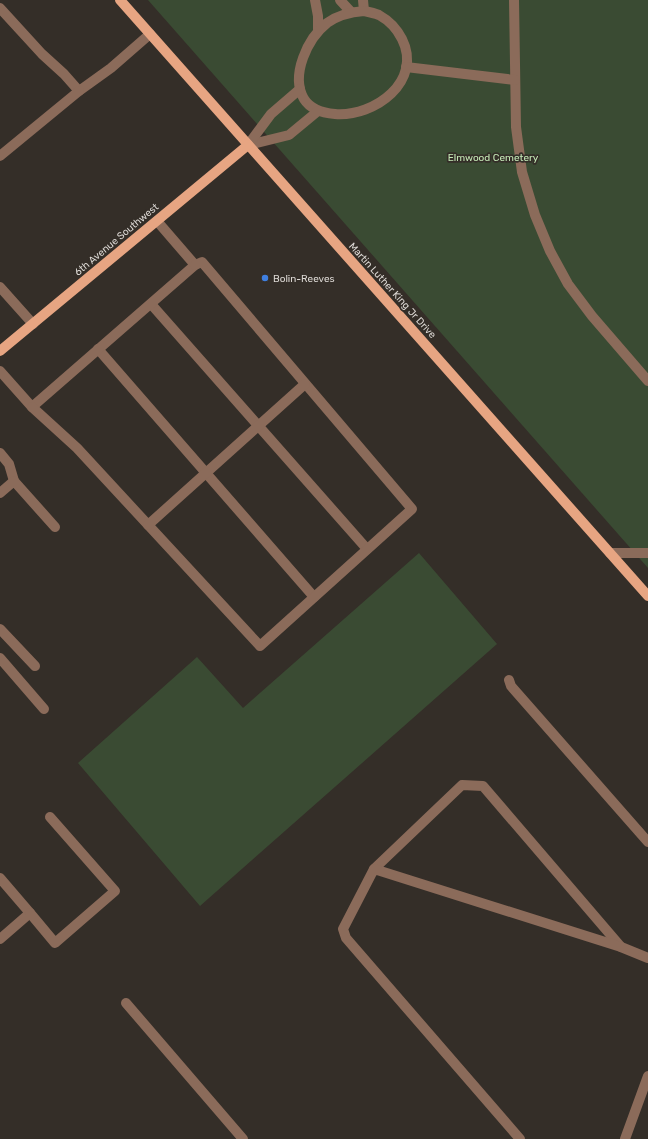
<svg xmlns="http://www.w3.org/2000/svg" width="648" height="1139" font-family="Rubik,sans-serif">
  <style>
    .green { fill: #3a4b33 }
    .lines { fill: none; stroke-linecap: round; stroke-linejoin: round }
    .minor { stroke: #8b6b5a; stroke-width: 10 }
    .major { stroke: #e7a582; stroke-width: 10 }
    .shop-dot { fill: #3f7fe0; stroke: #342e28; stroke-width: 1.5 }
    .labels { text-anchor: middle; stroke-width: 3.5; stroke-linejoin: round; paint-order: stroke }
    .park-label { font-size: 10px; fill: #c5e9b7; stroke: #342e28 }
    .street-label { font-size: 10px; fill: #ddd9d5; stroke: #342e28 }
    .poi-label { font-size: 10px; fill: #ddd9d5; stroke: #342e28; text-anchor: start }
  </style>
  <rect width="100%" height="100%" fill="#342e28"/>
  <g class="green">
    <path d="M148,0H648V568Z"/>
    <path d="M419,553L497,644L200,906L78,763L197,657L243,708Z"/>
  </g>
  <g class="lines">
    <g class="minor">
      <path d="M315,0L318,16V31"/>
      <path d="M340,0L351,12"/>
      <path d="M363,0L364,11"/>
      <path d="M514,0L516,127L522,172L535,215L550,251L568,284L592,316L648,381"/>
      <path d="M0,8L42,54L64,74L79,91L111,68L150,34"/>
      <path d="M364,11C369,12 374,13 379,15C388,20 397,29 402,39C423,81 375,117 335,114C323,113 311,110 304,99C290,75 308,38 327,23C338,15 351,12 364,11Z"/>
      <path d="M406,67L515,80"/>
      <path d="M248,145L289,135L318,111"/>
      <path d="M248,145L271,114L300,89"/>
      <path d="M0,156L79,91"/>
      <path d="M0,287L33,324"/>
      <path d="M151,304L367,549"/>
      <path d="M98,349L314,597"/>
      <path d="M0,371L32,407L195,265L157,221"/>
      <path d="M32,407L77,448L260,646L412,509L202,262L195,265"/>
      <path d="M0,453L9,464L14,481"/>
      <path d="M0,493L14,481L55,527"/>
      <path d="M148,525L305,384"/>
      <path d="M610,553H648"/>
      <path d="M0,629L35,666"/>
      <path d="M0,658L44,709"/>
      <path d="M509,680L511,686L648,842"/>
      <path d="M374,869L462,785L483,786L621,947"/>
      <path d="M0,878L30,913L0,939"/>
      <path d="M30,913L55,943L115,891L50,817"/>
      <path d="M126,1003L243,1139"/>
      <path d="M520,1139L346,938L343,929L374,869L621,947L648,958"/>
      <path d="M625,1139L648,1076"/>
    </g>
    <g class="major">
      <path d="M120,0L648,596"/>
      <path d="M0,351L248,145"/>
    </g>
  </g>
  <circle class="shop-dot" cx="265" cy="278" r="4"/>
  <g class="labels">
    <g class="park-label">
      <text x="493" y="161">Elmwood Cemetery</text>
    </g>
    <g class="street-label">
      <text transform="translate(116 239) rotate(-40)" y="4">6th Avenue Southwest</text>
      <text transform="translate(393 290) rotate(48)" y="4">Martin Luther King Jr Drive</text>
    </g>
    <g class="poi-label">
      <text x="273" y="282">Bolin-Reeves</text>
    </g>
  </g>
</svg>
